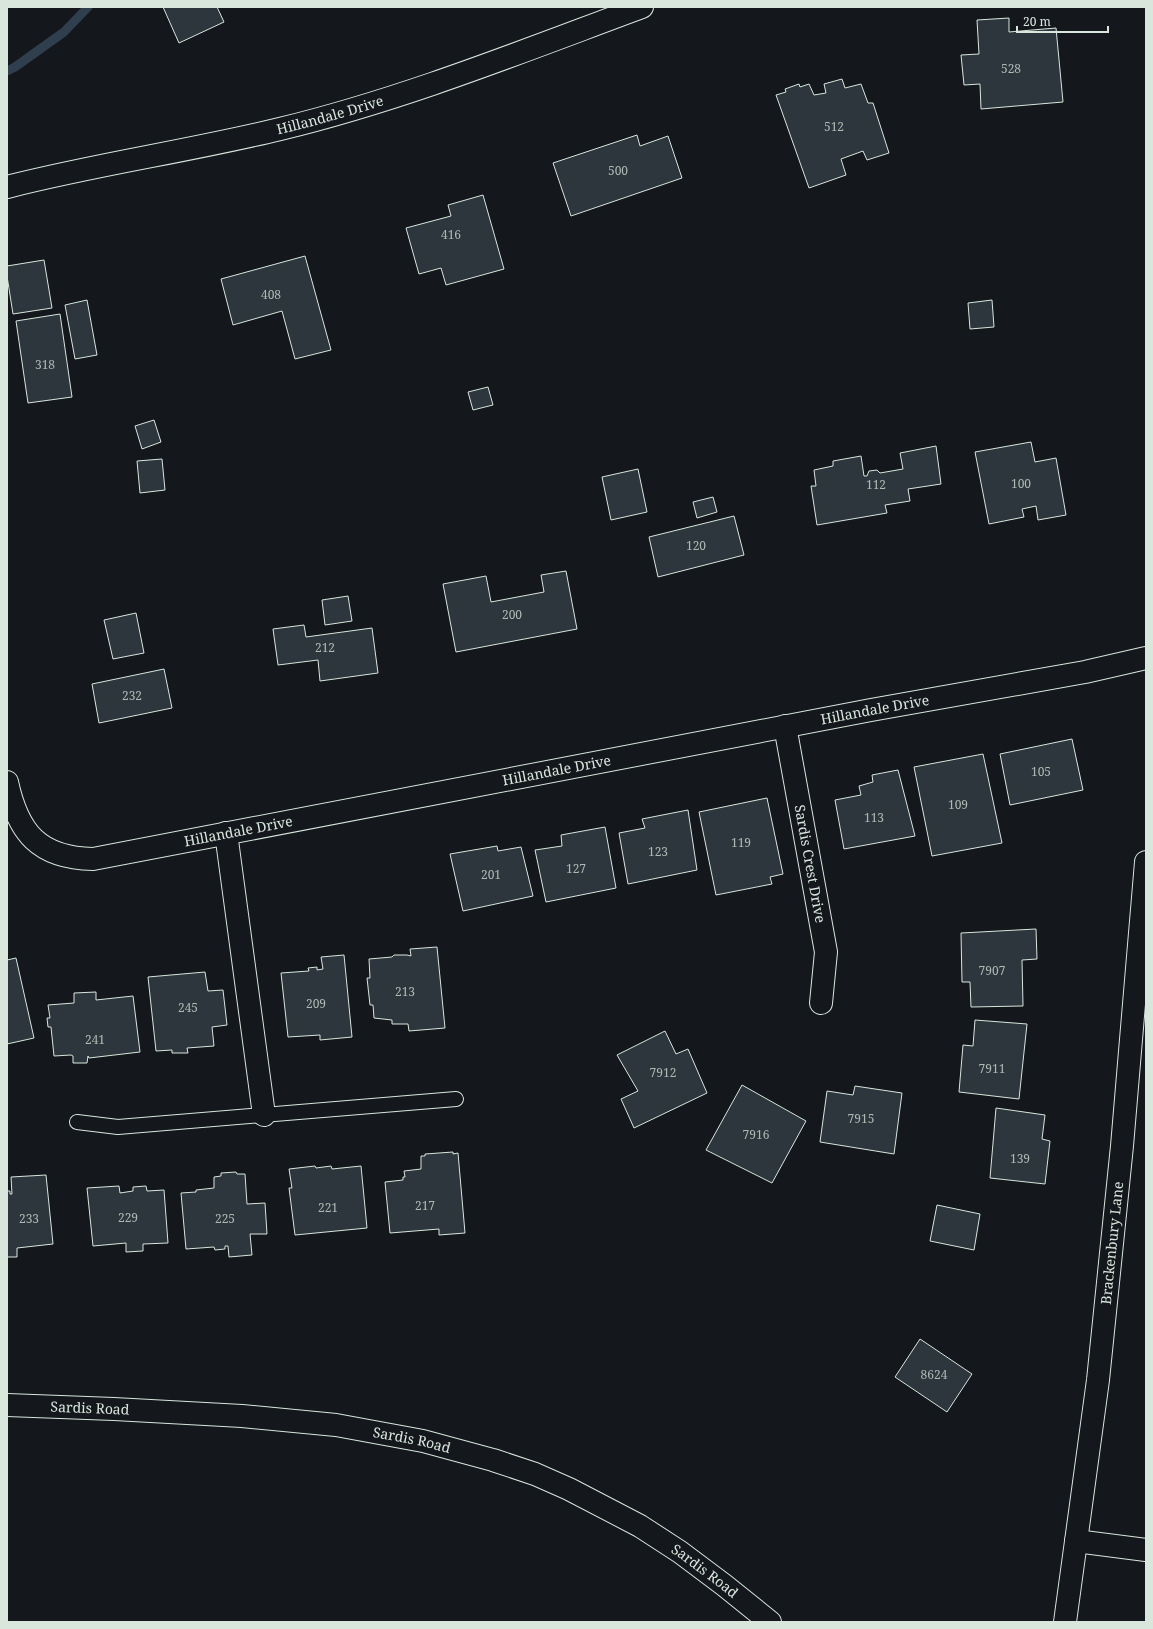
<svg xmlns="http://www.w3.org/2000/svg" width="1153" height="1629" font-family="'Noto Serif',serif">
  <style>
    .lines { fill: none; stroke-linecap: round; stroke-linejoin: round }
    .stream { stroke: #2f3f4d; stroke-width: 9 }
    .building { fill: #2c363c; stroke: #d8e6dc }
    .lane-casing { stroke: #d8e6dc; stroke-width: 16 }
    .street-casing { stroke: #d8e6dc; stroke-width: 24 }
    .secondary-casing { stroke: #d8e6dc; stroke-width: 24 }
    .lane { stroke: #14181c; stroke-width: 14 }
    .street { stroke: #14181c; stroke-width: 22 }
    .secondary { stroke: #14181c; stroke-width: 22 }
    .labels { text-anchor: middle; stroke-width: 3; stroke-linejoin: round; paint-order: stroke }
    .number-label { font-size: 12px; fill: #adbab4 }
    .street-label { font-size: 14px; fill: #d8e6dc; stroke: #14181c }
  </style>
  <rect width="100%" height="100%" fill="#14181c"/>
  <g class="lines">
    <path class="stream" d="M7,71L15,67L64,32L88,7"/>
  </g>
  <g class="building">
    <path d="M163,7H217L224,22L179,43Z"/>
    <path d="M1009,18V32L1056,28L1063,102L981,109L980,84L964,85L961,55L979,54L977,20Z"/>
    <path d="M842,79L845,88L861,84L868,103H873L889,153L867,160L863,151L841,159L846,175L809,188L776,95L786,92L785,89L799,84L800,87L809,84L814,95L826,93L824,84Z"/>
    <path d="M637,135L640,146L668,136L682,178L571,216L553,163Z"/>
    <path d="M483,195L504,269L446,285L441,268L419,274L406,228L451,216L448,205Z"/>
    <path d="M305,256L331,350L295,359L282,311L233,325L221,279Z"/>
    <path d="M44,260L52,308L13,314L7,276V266Z"/>
    <path d="M87,300L97,355L75,359L65,305Z"/>
    <path d="M992,300L994,327L970,329L968,303Z"/>
    <path d="M60,314L72,397L28,403L16,321Z"/>
    <path d="M488,387L493,405L473,410L468,392Z"/>
    <path d="M154,420L161,442L142,449L135,426Z"/>
    <path d="M1031,442L1035,462L1056,458L1066,515L1038,520L1036,506L1022,509L1024,517L989,524L975,452Z"/>
    <path d="M936,446L941,484L908,489L910,501L885,505L887,513L817,525L811,486H816L814,470L833,466V461L861,456L864,476H867L869,471L877,470L880,473L903,469L900,453Z"/>
    <path d="M162,459L165,490L140,493L137,461Z"/>
    <path d="M638,469L647,512L611,520L602,477Z"/>
    <path d="M713,497L717,512L697,518L693,502Z"/>
    <path d="M734,516L744,555L658,577L649,537Z"/>
    <path d="M566,571L577,629L456,652L443,584L486,576L491,602L544,592L541,575Z"/>
    <path d="M348,596L352,621L325,625L322,600Z"/>
    <path d="M136,613L144,653L113,659L104,620Z"/>
    <path d="M304,625L306,637L372,628L378,673L320,681L318,660L278,665L273,629Z"/>
    <path d="M164,669L172,708L99,723L92,684Z"/>
    <path d="M1072,739L1083,790L1010,805L1000,754Z"/>
    <path d="M983,754L1002,843L932,856L914,767Z"/>
    <path d="M898,770L915,836L844,849L835,800L861,795L859,786L873,782L872,775Z"/>
    <path d="M767,798L783,874L770,877L772,884L716,895L699,812Z"/>
    <path d="M688,810L697,870L628,884L619,833L645,828L642,819Z"/>
    <path d="M605,827L616,888L546,902L535,850L562,846L561,835Z"/>
    <path d="M497,846L498,851L521,847L533,896L463,911L450,854Z"/>
    <path d="M1036,929L1037,959L1022,960L1023,1006L971,1007L970,982H962L961,933Z"/>
    <path d="M437,947L445,1028L409,1031L408,1024H392V1020L374,1018L373,1005H370L367,978H370L369,959L392,957L394,955H407L411,956L410,949Z"/>
    <path d="M344,955L352,1037L320,1040V1035L288,1037L281,973L309,971L308,968L317,967V970L323,969L321,957Z"/>
    <path d="M16,958L34,1038L7,1044V960Z"/>
    <path d="M205,972L208,991L223,990L227,1025L212,1027L214,1046L187,1048L188,1053H172V1050L156,1051L148,977Z"/>
    <path d="M96,992V1000L133,996L140,1052L89,1058L88,1056L87,1063H73V1056L71,1055L54,1056L51,1027H48L47,1018H50L48,1005L74,1003V993Z"/>
    <path d="M975,1020L1027,1024L1019,1099L959,1092L963,1045L973,1046Z"/>
    <path d="M665,1031L676,1054L688,1049L707,1093L634,1128L621,1099L638,1091L617,1055Z"/>
    <path d="M742,1085L806,1121L772,1183L706,1150Z"/>
    <path d="M855,1086L902,1093L894,1154L820,1142L827,1091L853,1095Z"/>
    <path d="M996,1108L1045,1115L1042,1139L1050,1141L1045,1184L990,1178Z"/>
    <path d="M453,1152V1154L458,1153L465,1233L439,1235V1229L390,1233L385,1182L403,1180V1177H405L404,1171L421,1169V1156H425V1154Z"/>
    <path d="M315,1166L316,1168L331,1166L332,1169L361,1166L367,1228L295,1235L289,1188H292L289,1169Z"/>
    <path d="M236,1172L237,1174H245L247,1204L265,1203L267,1234H250L252,1255L229,1257L228,1246H225V1249L215,1250L214,1247L186,1249L181,1193L196,1192V1190L214,1188V1177L221,1176V1173Z"/>
    <path d="M46,1175L53,1244L17,1248V1257H7V1191H10V1194H12L11,1177Z"/>
    <path d="M119,1186L120,1193L133,1191V1187L146,1186L147,1191L164,1190L168,1243L143,1244V1251L126,1252V1243L93,1246L87,1188Z"/>
    <path d="M937,1205L980,1214L974,1250L930,1241Z"/>
    <path d="M920,1339L972,1374L947,1412L895,1377Z"/>
  </g>
  <g class="lines">
    <defs>
      <path id="lane" d="M77,1122L118,1127L456,1099"/>
      <g id="street">
        <path id="s1" d="M7,187C97,164 190,151 280,129C404,99 523,51 642,7"/>
        <path id="s2" d="M785,726L826,952L821,1003"/>
        <path id="s3" d="M7,782C18,833 39,858 93,859L871,710L1085,672L1146,658"/>
        <path d="M226,833L264,1115"/>
        <path d="M1076,1541L1146,1550"/>
        <path id="s4" d="M1065,1622L1098,1380L1122,1146L1146,862"/>
      </g>
      <g id="secondary">
        <path id="s5" d="M7,1405L114,1409L242,1416L336,1425L423,1441L493,1460L535,1474L569,1489L640,1526L680,1552L724,1585L770,1622"/>
      </g>
    </defs>
    <use href="#lane" class="lane-casing"/>
    <use href="#street" class="street-casing"/>
    <use href="#secondary" class="secondary-casing"/>
    <use href="#lane" class="lane"/>
    <use href="#street" class="street"/>
    <use href="#secondary" class="secondary"/>
  </g>
  <g class="labels">
    <g class="number-label">
      <text x="1011" y="73">528</text>
      <text x="834" y="131">512</text>
      <text x="618" y="175">500</text>
      <text x="451" y="239">416</text>
      <text x="271" y="299">408</text>
      <text x="45" y="369">318</text>
      <text x="1021" y="488">100</text>
      <text x="876" y="489">112</text>
      <text x="696" y="550">120</text>
      <text x="512" y="619">200</text>
      <text x="325" y="652">212</text>
      <text x="132" y="700">232</text>
      <text x="1041" y="776">105</text>
      <text x="958" y="809">109</text>
      <text x="874" y="822">113</text>
      <text x="741" y="847">119</text>
      <text x="658" y="856">123</text>
      <text x="576" y="873">127</text>
      <text x="491" y="879">201</text>
      <text x="992" y="975">7907</text>
      <text x="405" y="996">213</text>
      <text x="316" y="1008">209</text>
      <text x="188" y="1012">245</text>
      <text x="95" y="1044">241</text>
      <text x="992" y="1073">7911</text>
      <text x="663" y="1077">7912</text>
      <text x="861" y="1123">7915</text>
      <text x="756" y="1139">7916</text>
      <text x="1020" y="1163">139</text>
      <text x="425" y="1210">217</text>
      <text x="328" y="1212">221</text>
      <text x="128" y="1222">229</text>
      <text x="29" y="1223">233</text>
      <text x="225" y="1223">225</text>
      <text x="934" y="1379">8624</text>
    </g>
    <g class="street-label">
      <text dy="5" stroke="none"><textPath href="#s1" startOffset="331">Hillandale Drive</textPath></text>
      <text dy="5" stroke="none"><textPath href="#s3" startOffset="924">Hillandale Drive</textPath></text>
      <text dy="5" stroke="none"><textPath href="#s3" startOffset="600">Hillandale Drive</textPath></text>
      <text dy="5" stroke="none"><textPath href="#s3" startOffset="276">Hillandale Drive</textPath></text>
      <text dy="5" stroke="none"><textPath href="#s2" startOffset="140">Sardis Crest Drive</textPath></text>
      <text dy="5" stroke="none"><textPath href="#s4" startOffset="382">Brackenbury Lane</textPath></text>
      <text dy="5" stroke="none"><textPath href="#s5" startOffset="83">Sardis Road</textPath></text>
      <text dy="5" stroke="none"><textPath href="#s5" startOffset="407">Sardis Road</textPath></text>
      <text dy="5" stroke="none"><textPath href="#s5" startOffset="731">Sardis Road</textPath></text>
    </g>
  </g>
  <rect width="1153" height="1629" fill="none" stroke="#d8e6dc" stroke-width="16"/>
  <path d="M1017 26v6h91v-6" fill="none" stroke="#d8e6dc" stroke-width="2"/>
  <text x="1023" y="26" font-size="12" fill="#d8e6dc" stroke="#14181c" stroke-width="3" paint-order="stroke">20 m</text>
</svg>
